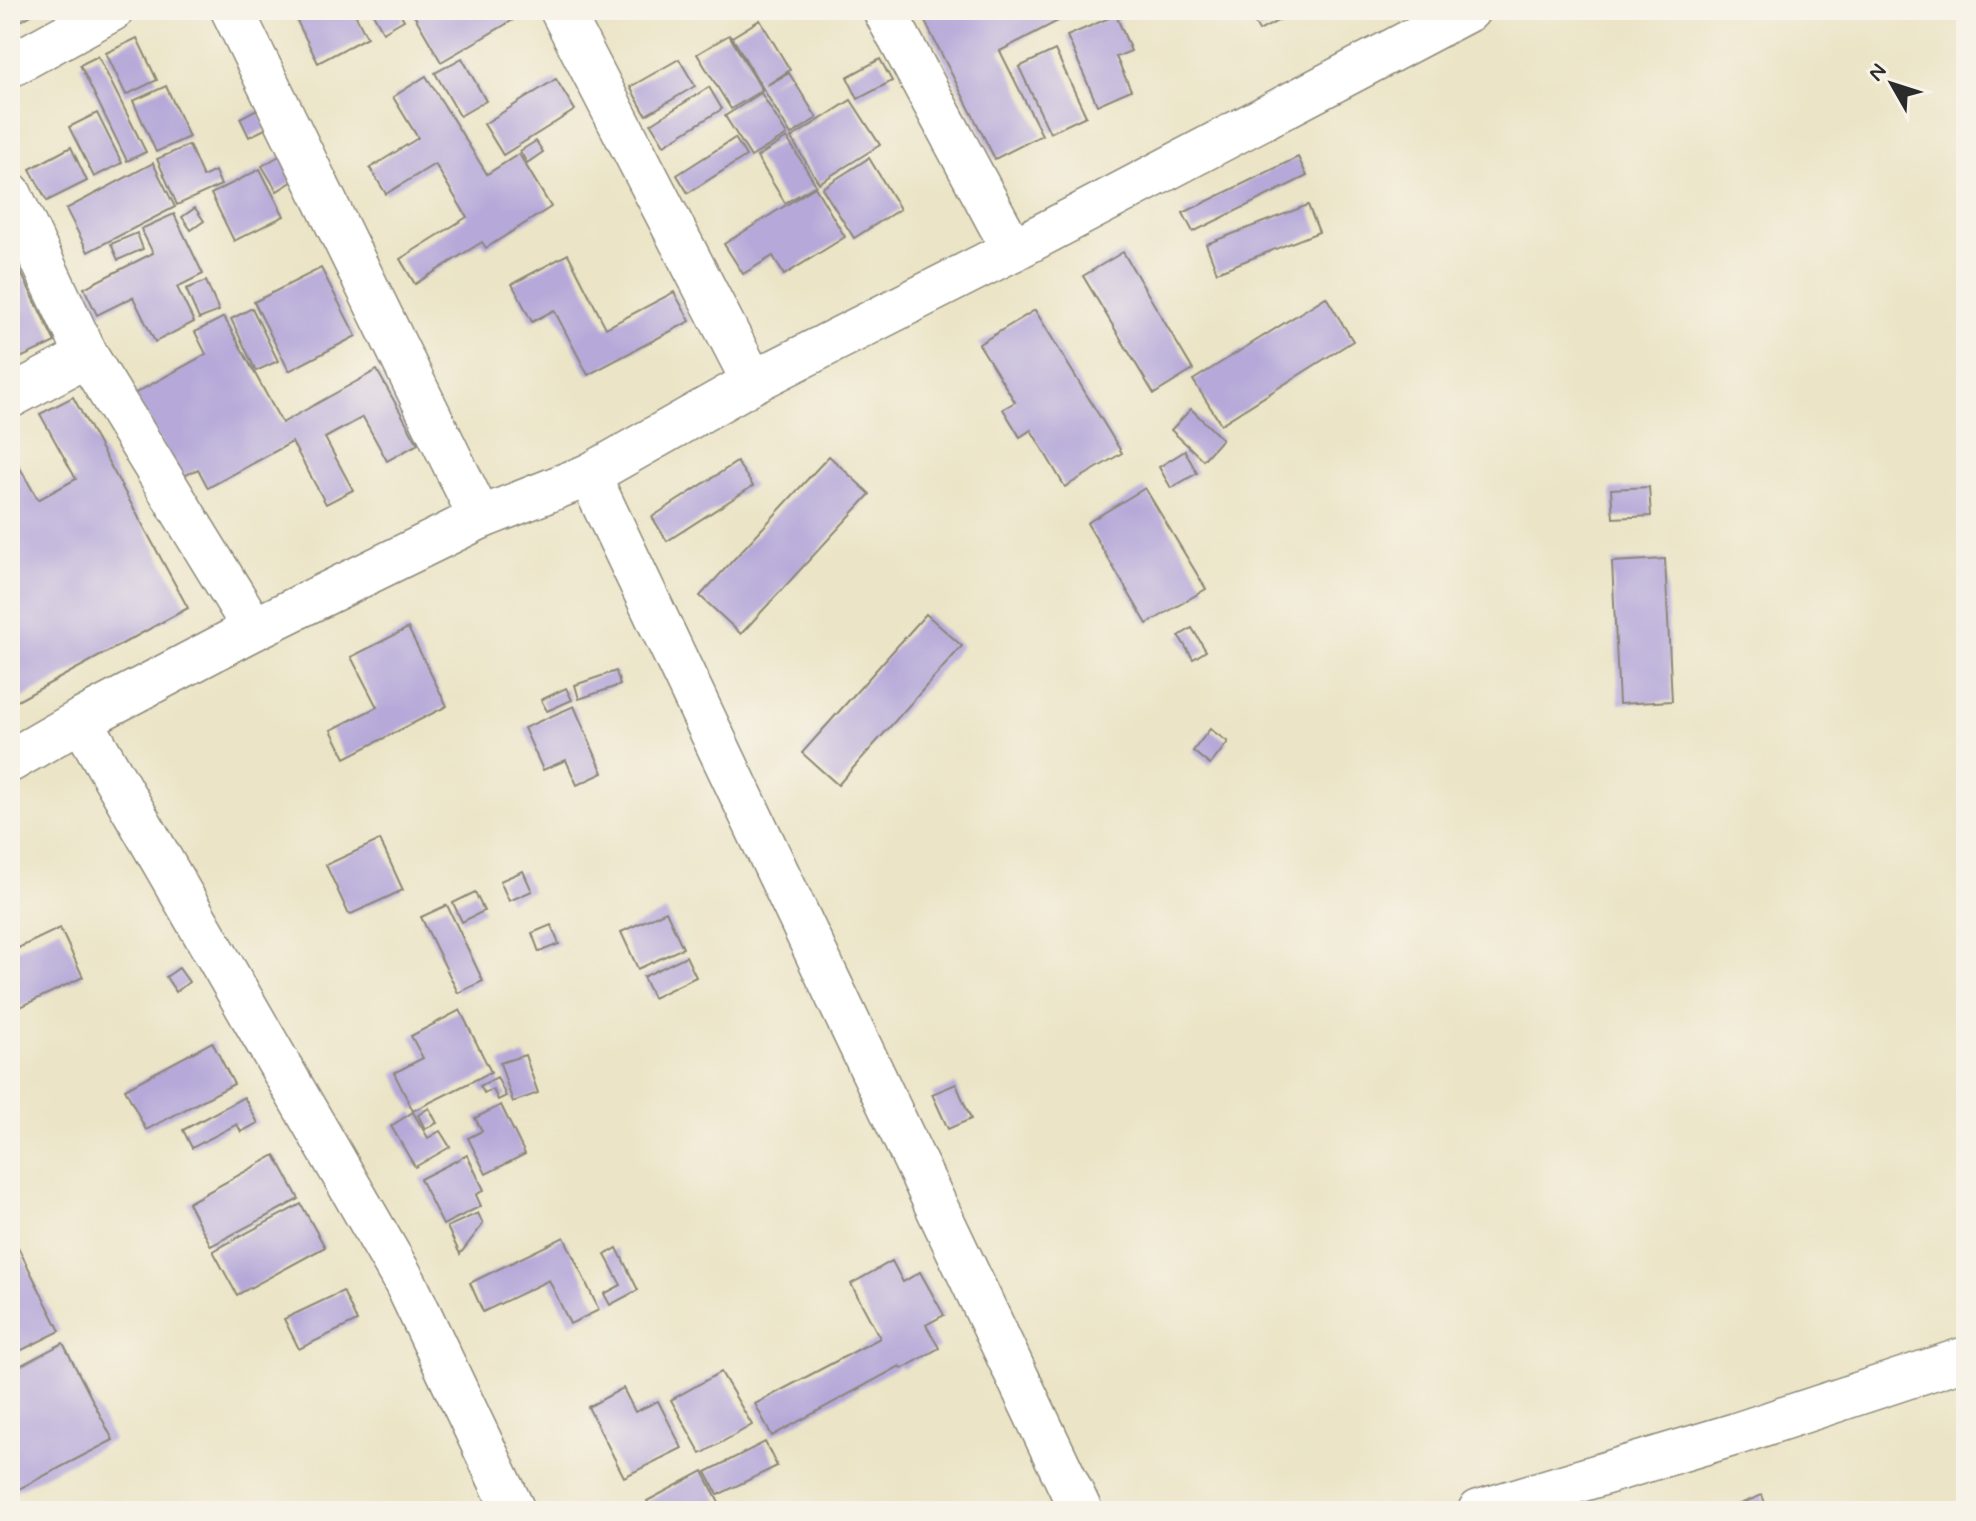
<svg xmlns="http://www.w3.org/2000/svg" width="1976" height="1521" font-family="Mynerve,sans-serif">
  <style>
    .building { fill: #b6a9d9 }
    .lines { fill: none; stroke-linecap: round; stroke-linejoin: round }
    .minor-casing { stroke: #8b8878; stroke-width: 45 }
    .minor { stroke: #fff; stroke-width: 42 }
  </style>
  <rect width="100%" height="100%" fill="#f7f3e8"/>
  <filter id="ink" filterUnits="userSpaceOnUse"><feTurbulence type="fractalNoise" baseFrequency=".0125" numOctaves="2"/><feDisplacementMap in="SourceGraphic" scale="16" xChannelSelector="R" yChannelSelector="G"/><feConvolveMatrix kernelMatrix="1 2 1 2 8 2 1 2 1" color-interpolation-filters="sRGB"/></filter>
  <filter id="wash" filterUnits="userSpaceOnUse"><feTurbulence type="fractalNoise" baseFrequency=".006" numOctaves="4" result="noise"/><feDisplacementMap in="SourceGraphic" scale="32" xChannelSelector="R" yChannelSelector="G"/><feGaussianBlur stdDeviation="1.8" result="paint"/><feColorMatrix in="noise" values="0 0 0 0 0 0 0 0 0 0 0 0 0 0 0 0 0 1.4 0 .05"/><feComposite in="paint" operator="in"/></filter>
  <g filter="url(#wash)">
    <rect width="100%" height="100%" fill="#ebe4c6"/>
    <g id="blocks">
      <g class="building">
        <path d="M10,10H40L12,26L10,23Z"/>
        <path d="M314,10H353L367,37L318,63L296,19Z"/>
        <path d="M375,10H398L404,20L383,32L372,12Z"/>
        <path d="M411,10H516L520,16L441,62Z"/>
        <path d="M919,10H1079L1000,51L1042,135L995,159Z"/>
        <path d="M1247,10H1298L1259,31Z"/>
        <path d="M1116,15L1131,51L1116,57L1131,90L1097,105L1067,36Z"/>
        <path d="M760,20L790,70L767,85L789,73L817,118L791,135L732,37Z"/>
        <path d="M729,35L762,90L731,109L697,54Z"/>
        <path d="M137,38L157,80L126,95L106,53Z"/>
        <path d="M1055,50L1086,116L1050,133L1019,67Z"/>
        <path d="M98,56L146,152L127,161L80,65Z"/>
        <path d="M462,58L486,101L460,116L435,73Z"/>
        <path d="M679,59L695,86L646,115L630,87Z"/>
        <path d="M880,59L892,81L858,99L847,77Z"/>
        <path d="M426,76L487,174L519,154L551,207L486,248L482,242L415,284L400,259L467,217L435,164L386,194L370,168L418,138L393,97Z"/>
        <path d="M556,79L575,110L503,155L484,124Z"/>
        <path d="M166,86L189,137L156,152L133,101Z"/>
        <path d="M709,87L722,109L664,145L651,124Z"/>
        <path d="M761,93L787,135L751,157L725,116Z"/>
        <path d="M851,100L880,145L819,183L791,138Z"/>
        <path d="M257,109L267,128L249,137L240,118Z"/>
        <path d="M97,113L122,163L94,177L69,127Z"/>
        <path d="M735,138L746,156L688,193L677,175Z"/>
        <path d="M787,138L816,185L785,203L757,157Z"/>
        <path d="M536,141L543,152L527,163L520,151Z"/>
        <path d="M189,145L203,177L215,171L221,185L177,205L157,159Z"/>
        <path d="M71,147L87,181L47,201L30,169Z"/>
        <path d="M281,155L295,180L277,191L262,166Z"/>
        <path d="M1298,157L1307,176L1193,232L1183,213Z"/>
        <path d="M869,158L900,209L854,238L822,188Z"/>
        <path d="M153,163L175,207L88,252L66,209Z"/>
        <path d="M260,169L284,216L234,241L211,194Z"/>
        <path d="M815,187L845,237L784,275L773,256L743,274L724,244Z"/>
        <path d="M1308,205L1319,232L1217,272L1206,244Z"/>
        <path d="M195,208L204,221L191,230L182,217Z"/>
        <path d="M174,214L203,274L177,287L194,322L155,342L133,297L97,315L84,288L153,253L141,229Z"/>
        <path d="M137,233L143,249L118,260L111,244Z"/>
        <path d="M10,250L55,342L16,360L10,347Z"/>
        <path d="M1123,252L1193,370L1154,394L1083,276Z"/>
        <path d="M568,254L606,328L674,292L690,321L588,375L554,310L532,322L512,284Z"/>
        <path d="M321,268L356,336L289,371L254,302Z"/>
        <path d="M206,281L219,311L199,319L186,289Z"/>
        <path d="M1326,297L1353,341L1221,424L1193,380Z"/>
        <path d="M252,308L278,361L256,371L231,319Z"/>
        <path d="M1035,310L1122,453L1065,487L1031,430L1020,437L1003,409L1015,402L979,344Z"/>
        <path d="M224,317L282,423L377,370L418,444L387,461L363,417L325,438L353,490L326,504L292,442L208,488L198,469L180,478L134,394L206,354L195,332Z"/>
        <path d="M73,397L188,608L10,705V450L38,500L76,479L40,414Z"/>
        <path d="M1191,409L1222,439L1203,460L1171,430Z"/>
        <path d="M1185,451L1197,473L1171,488L1159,467Z"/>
        <path d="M829,456L870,494L741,634L700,596Z"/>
        <path d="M737,462L753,486L667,541L652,517Z"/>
        <path d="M1649,487L1651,516L1613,518L1611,489Z"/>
        <path d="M1145,488L1206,589L1147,624L1087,523Z"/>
        <path d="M1665,559L1672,701L1619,704L1612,562Z"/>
        <path d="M926,614L962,646L838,785L802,753Z"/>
        <path d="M408,628L447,706L345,758L331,730L377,707L351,657Z"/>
        <path d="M1192,628L1206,651L1193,659L1179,636Z"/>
        <path d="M616,671L620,685L579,699L575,685Z"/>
        <path d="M566,688L572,700L547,711L541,700Z"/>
        <path d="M574,706L603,773L577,785L566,760L543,770L524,728Z"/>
        <path d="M1210,729L1228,742L1210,765L1193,751Z"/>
        <path d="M380,840L403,890L349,915L326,865Z"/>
        <path d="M523,871L532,891L509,901L500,881Z"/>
        <path d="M475,892L484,911L462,922L453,903Z"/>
        <path d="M447,905L483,981L458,993L421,917Z"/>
        <path d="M666,911L683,948L638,969L621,932Z"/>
        <path d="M551,925L559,944L539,952L532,933Z"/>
        <path d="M60,928L83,977L10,1012V952Z"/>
        <path d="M686,956L696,977L653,998L643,977Z"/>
        <path d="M179,968L189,982L176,992L166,977Z"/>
        <path d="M460,1010L491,1072L413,1111L394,1073L423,1058L411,1036Z"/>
        <path d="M212,1042L234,1084L146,1130L125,1089Z"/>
        <path d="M525,1055L538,1093L513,1102L500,1063Z"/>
        <path d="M497,1077L506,1096L498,1100L493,1089L484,1093L480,1086Z"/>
        <path d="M956,1084L971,1119L948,1129L932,1094Z"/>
        <path d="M244,1097L258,1123L241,1132L237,1124L192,1148L183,1130Z"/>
        <path d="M501,1105L525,1154L486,1174L468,1138L482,1131L475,1118Z"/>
        <path d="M429,1108L437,1123L425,1129L418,1115Z"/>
        <path d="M413,1112L428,1138L440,1131L450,1147L415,1167L391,1126Z"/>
        <path d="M275,1155L299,1199L211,1246L188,1203Z"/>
        <path d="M467,1155L484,1190L476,1195L481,1206L443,1225L420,1179Z"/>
        <path d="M301,1204L325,1247L237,1295L213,1251Z"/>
        <path d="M478,1213L483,1224L460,1254L447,1227Z"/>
        <path d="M13,1237L60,1331L10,1356V1238Z"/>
        <path d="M564,1237L599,1310L570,1324L549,1280L483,1312L470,1283Z"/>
        <path d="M617,1248L638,1290L610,1305L604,1294L621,1285L605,1255Z"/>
        <path d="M892,1261L903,1282L920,1272L944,1315L926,1325L939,1348L902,1369L900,1366L772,1436L755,1404L880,1338L851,1284Z"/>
        <path d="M343,1291L357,1321L299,1349L284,1319Z"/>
        <path d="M63,1343L113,1440L17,1490L10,1477V1371Z"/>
        <path d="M721,1372L752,1425L701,1454L671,1400Z"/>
        <path d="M623,1388L635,1412L658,1401L682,1448L624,1477L588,1407Z"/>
        <path d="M765,1442L777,1466L718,1495L706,1472Z"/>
        <path d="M703,1471L723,1511H692L689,1507L681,1511H652L647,1501Z"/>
        <path d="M1762,1495L1768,1511H1723Z"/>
      </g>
    </g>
  </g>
  <g filter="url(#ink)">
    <use href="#blocks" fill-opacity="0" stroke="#8b8878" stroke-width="2"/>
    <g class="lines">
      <defs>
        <g id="minor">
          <path d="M232,10L480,518"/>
          <path d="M561,10L753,382"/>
          <path d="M884,10L1013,250"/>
          <path d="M10,66L112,10"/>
          <path d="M10,193L87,356L254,629"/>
          <path d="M10,397L87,356"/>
          <path d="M589,475L1081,1511"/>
          <path d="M81,720L406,1284L514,1511"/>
          <path d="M10,761L81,720L254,629L480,518L589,475L753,382L1013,250L1469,10"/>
          <path d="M1479,1511L1736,1434L1966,1358"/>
        </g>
      </defs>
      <use href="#minor" class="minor-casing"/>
      <use href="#minor" class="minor"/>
    </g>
  </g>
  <rect width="1976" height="1521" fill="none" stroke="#f7f3e8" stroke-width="40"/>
  <g transform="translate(1892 84) rotate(309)" stroke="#f7f3e8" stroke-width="6" paint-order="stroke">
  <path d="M0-6L14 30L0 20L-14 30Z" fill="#2b2b2b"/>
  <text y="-12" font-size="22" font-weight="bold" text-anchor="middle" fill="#2b2b2b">N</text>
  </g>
</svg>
